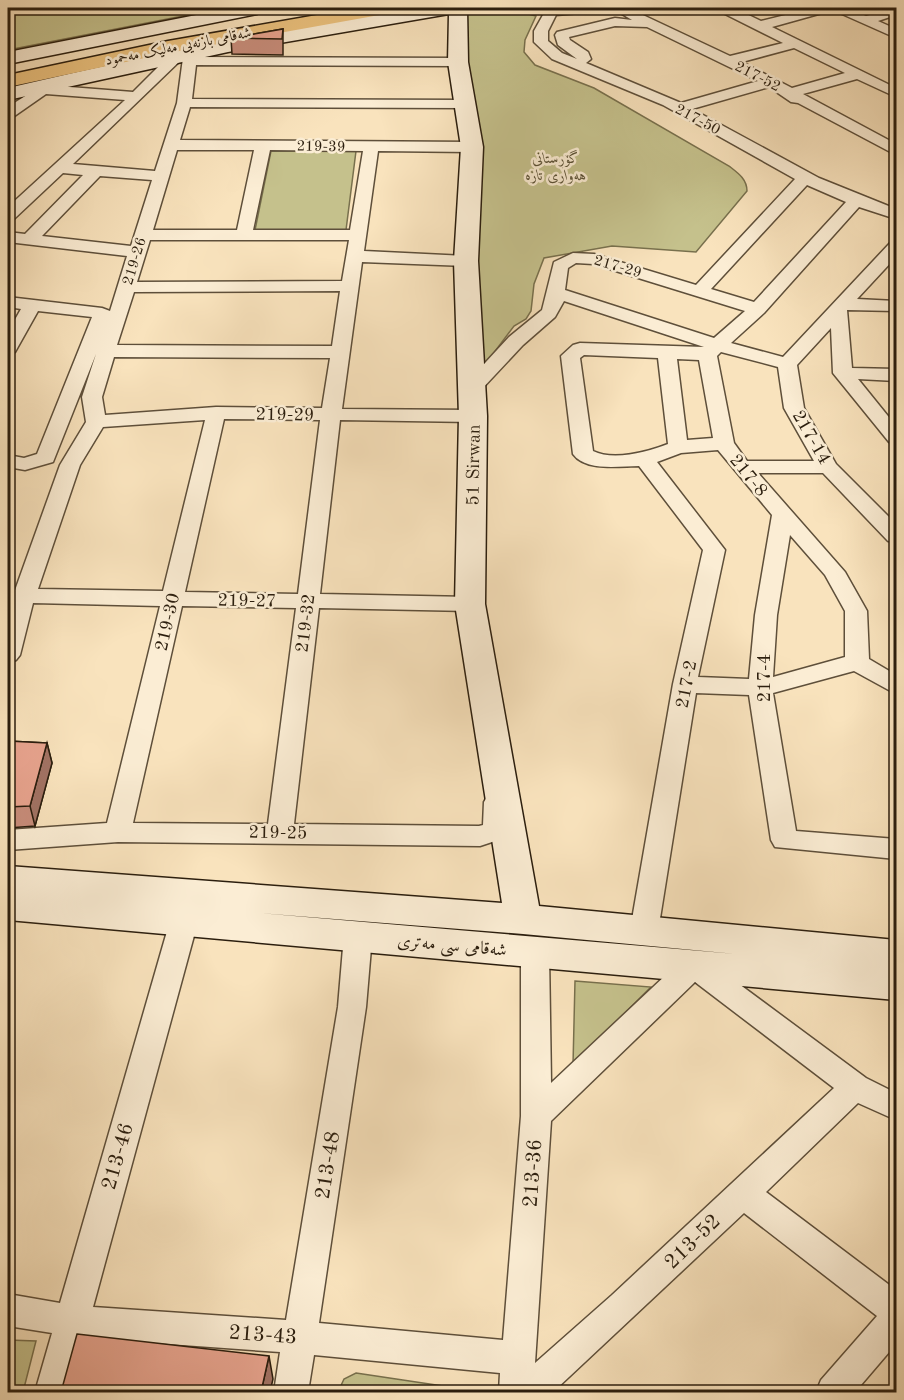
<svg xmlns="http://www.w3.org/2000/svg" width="904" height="1400" font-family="'Old Standard TT',Amiri,serif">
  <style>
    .green { fill: #c5c18c; stroke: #78704d; stroke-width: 1.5 }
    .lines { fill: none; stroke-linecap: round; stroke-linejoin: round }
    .street-casing { stroke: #5e4f3a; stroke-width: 3 }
    .secondary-casing { stroke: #2b1e0e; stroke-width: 3 }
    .highway-casing { stroke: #2b1e0e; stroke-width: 3 }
    .street { fill: #fbedd4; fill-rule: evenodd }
    .secondary { fill: #fbedd4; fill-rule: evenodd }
    .highway { fill: #ecc27e; fill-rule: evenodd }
    .wall { fill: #c88d7b; stroke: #2b1e0e; stroke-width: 1.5 }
    .shaded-wall { fill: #a27364; stroke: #2b1e0e; stroke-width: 1.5 }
    .building { fill: #e8a48f; stroke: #2b1e0e; stroke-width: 1.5 }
    .labels { text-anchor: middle; stroke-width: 5; stroke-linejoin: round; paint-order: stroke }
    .far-street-label { font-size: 15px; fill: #2b1e0e; stroke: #fbedd4 }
    .far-park-label { font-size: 15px; font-style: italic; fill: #594f34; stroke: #fbedd4 }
    .street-label { font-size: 18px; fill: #2b1e0e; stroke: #fbedd4 }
    .near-street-label { font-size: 21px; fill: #2b1e0e; stroke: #fbedd4 }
  </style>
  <rect width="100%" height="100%" fill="#f9e3bd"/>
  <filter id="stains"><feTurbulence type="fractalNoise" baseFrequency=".00333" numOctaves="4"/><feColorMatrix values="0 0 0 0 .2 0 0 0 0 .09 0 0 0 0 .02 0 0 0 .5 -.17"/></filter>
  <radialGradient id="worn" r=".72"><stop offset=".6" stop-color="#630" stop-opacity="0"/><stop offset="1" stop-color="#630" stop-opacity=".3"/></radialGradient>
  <g class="green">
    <path d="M8,8H224L8,50Z"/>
    <path d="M505,8L536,16L525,40L524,52L535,65L594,88L729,166C738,173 747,179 747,191L696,252L612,246L544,258L534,284L531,311L526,319L514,326L487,362L473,364L470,116L465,13Z"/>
    <path d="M271,151H356L346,230H255Z"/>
    <path d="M575,981L651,987L573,1065Z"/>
    <path d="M8,1340L36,1341L23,1392H8Z"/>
    <path d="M356,1373L463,1389L475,1392H338L344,1379Z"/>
  </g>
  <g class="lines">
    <defs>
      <g id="street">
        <path d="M532,8H598L592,12L556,15L548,31V41L562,53L577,59L558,45L555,35L557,32L615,18L632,20L612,8H628L730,56L783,43L719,11L718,8H734L761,21L814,8H848L866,16L896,8V15L878,21L896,29V38L833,10L772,27L896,88V97L857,79L803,94L896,144V155L798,103L791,102L769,87L692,109L819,178L896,209V219L859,207L764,313L731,343L783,357L890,243L896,242V257L857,299L896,301V311L847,310L852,368L896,369V381L858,379L896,426V444L889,442L833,373L831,328L797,365L804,408L836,464L896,524V542L888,541L823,473H758L845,572L867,611L869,659L896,675V694L854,671L773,693L796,831L896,839V859L775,847L771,840L749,695L696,693L658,931L654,939L644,942L634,939L630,931L673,684L703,550L639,466C620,466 586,472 573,454L561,356L573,345L580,343L704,347L564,301L555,317L523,345L479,392H465L462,388L509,337L542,310L554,262L573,253L594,254L696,285L795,179L663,105L552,59L534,42V31L543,15ZM615,26L647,27L758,81L681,103L586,63L591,59L588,52L570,40L569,37ZM794,48L845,73L792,88L742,62ZM807,185L846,202L754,302L711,289ZM576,263L593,264L745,311L714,338L565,290L568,268ZM721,352L778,367L784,408L814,461H747L734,443L717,356ZM584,355L658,358L668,444C648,452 613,461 593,451L580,358ZM677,359L699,360L713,438L687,440ZM718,450L772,515L755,615L749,679L698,677L725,550L657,462L681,453ZM790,535L825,575L845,611V657L773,677L777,615Z"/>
        <path d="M191,48L196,49L197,57L458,58L465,62L458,66L196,65L192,99L466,100L473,104L466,108L190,107L180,140L472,142L480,147L472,152L378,151L364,251L466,256L475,261L466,266L362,262L342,409L473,410L483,416L473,422L340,420L320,594L470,597L478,599L481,604L478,609L470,611L319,608L294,824L479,826L483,825L484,802L488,795L497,793L506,795C514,810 509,826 501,839L480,846L118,842L8,850V830L107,823L160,606L33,603L20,655L16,660L8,663V615L13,596L60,465L86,422L82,397L96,354L53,462L25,470L8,467V455L24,458L37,454L92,317L38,311L15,352L8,354V332L21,309L8,307V297L102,308L110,311L127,256L8,242V232L25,234L83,175L63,173L14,219L8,220V207L125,100L46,94L13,117L8,118V107L52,79L57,80V86L133,92L174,51H184ZM183,58L177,103L155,171L73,164ZM177,150H254L237,230H153ZM270,150L363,151L350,230H253ZM100,176L152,180L131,246L42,236ZM150,240H349L342,281L137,282ZM340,291L332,346L117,345L134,292ZM114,357L330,358L322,408L216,407L105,415L102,397ZM224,419L320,420L298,594L185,592ZM205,420L163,591L38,589L80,465L103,427ZM182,606L296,608L268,824L133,823Z"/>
        <path d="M184,910L194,913L198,921L93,1307L286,1320L338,1007L344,936L348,928L358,925L368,928L372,936L366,1007L319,1323L503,1340L521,1116V953L525,945L535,942L545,945L549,953L551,1083L684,958L694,955L704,958L866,1078L896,1093V1120L858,1103L766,1192L896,1290V1344L855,1392H816L821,1380L877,1316L744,1213L553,1392H499L500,1373L314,1355L308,1392H274L280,1352L84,1338L69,1392H35L52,1333L8,1326V1294L60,1303L170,921L174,913ZM695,982L834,1088L612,1295L535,1363L551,1121Z"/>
      </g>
      <g id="secondary">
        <path d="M232,8H266L257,14L8,64V52Z"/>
        <path d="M416,8H467L468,62L483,147L478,261L487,416L485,604L539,906L896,940V1000L8,920V866L502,903L455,604L459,416L454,261L461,147L448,62L449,14L228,52L8,100V88C143,56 278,28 416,8ZM259,913L523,934L736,954Z"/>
      </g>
      <path id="highway" d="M357,8H394L385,14L168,53L8,87V75L168,41Z"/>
    </defs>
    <use href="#street" class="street-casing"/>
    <use href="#secondary" class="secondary-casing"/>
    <use href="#highway" class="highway-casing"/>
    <use href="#street" class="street"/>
    <use href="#secondary" class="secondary"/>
    <use href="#highway" class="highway"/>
  </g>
  <g class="wall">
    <path d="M283,29V55L232,54L231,38Z"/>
    <path d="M8,741L47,743L52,763L35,826L8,828Z"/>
  </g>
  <g class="shaded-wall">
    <path d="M47,743L52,763L35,826L30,806Z"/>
    <path d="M269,1356L273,1379L270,1392H261Z"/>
  </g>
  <g class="building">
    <path d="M283,29L282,39L231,38Z"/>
    <path d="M8,741L47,743L30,806L8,807Z"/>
    <path d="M77,1334L269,1356L261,1392H61Z"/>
  </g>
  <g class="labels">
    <g class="far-street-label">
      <text transform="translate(178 46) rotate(-11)" y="5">شەقامی بازنەیی مەلیک مەحمود</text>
      <text transform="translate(758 76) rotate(27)" y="5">217-52</text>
      <text transform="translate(698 119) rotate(28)" y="5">217-50</text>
      <text transform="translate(321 146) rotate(1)" y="5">219-39</text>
      <text transform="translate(134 261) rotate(-73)" y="5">219-26</text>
      <text transform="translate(618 266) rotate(16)" y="5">217-29</text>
    </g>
    <g class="far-park-label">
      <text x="556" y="163">گۆڕستانی<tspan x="556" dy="17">هەواری تازە</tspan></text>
    </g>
    <g class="street-label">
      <text transform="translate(285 414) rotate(1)" y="6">219-29</text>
      <text transform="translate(812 437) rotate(60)" y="6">217-14</text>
      <text transform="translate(473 465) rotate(-89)" y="6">51 Sirwan</text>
      <text transform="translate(749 475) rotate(51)" y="6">217-8</text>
      <text transform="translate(247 600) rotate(1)" y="6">219-27</text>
      <text transform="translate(167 622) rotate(-77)" y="6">219-30</text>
      <text transform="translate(305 623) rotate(-83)" y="6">219-32</text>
      <text transform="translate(764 678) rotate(-90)" y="6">217-4</text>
      <text transform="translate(686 684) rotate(-79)" y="6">217-2</text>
      <text transform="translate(278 832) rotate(1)" y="6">219-25</text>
      <text transform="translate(452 945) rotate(5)" y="6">شەقامی سی مەتری</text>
    </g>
    <g class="near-street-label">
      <text transform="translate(117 1156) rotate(-74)" y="7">213-46</text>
      <text transform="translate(327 1165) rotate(-81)" y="7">213-48</text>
      <text transform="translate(532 1173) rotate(-86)" y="7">213-36</text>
      <text transform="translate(692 1241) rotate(-44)" y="7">213-52</text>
      <text transform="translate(263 1334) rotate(4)" y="7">213-43</text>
    </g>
  </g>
  <rect width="904" height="1400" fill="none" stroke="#f9e3bd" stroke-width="30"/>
  <rect x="9" y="9" width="886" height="1382" fill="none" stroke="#2b1e0e" stroke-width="3"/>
  <rect x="15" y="15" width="874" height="1370" fill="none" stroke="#2b1e0e" stroke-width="1.5"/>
  <rect width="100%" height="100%" filter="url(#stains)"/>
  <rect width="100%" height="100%" fill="url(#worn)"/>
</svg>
